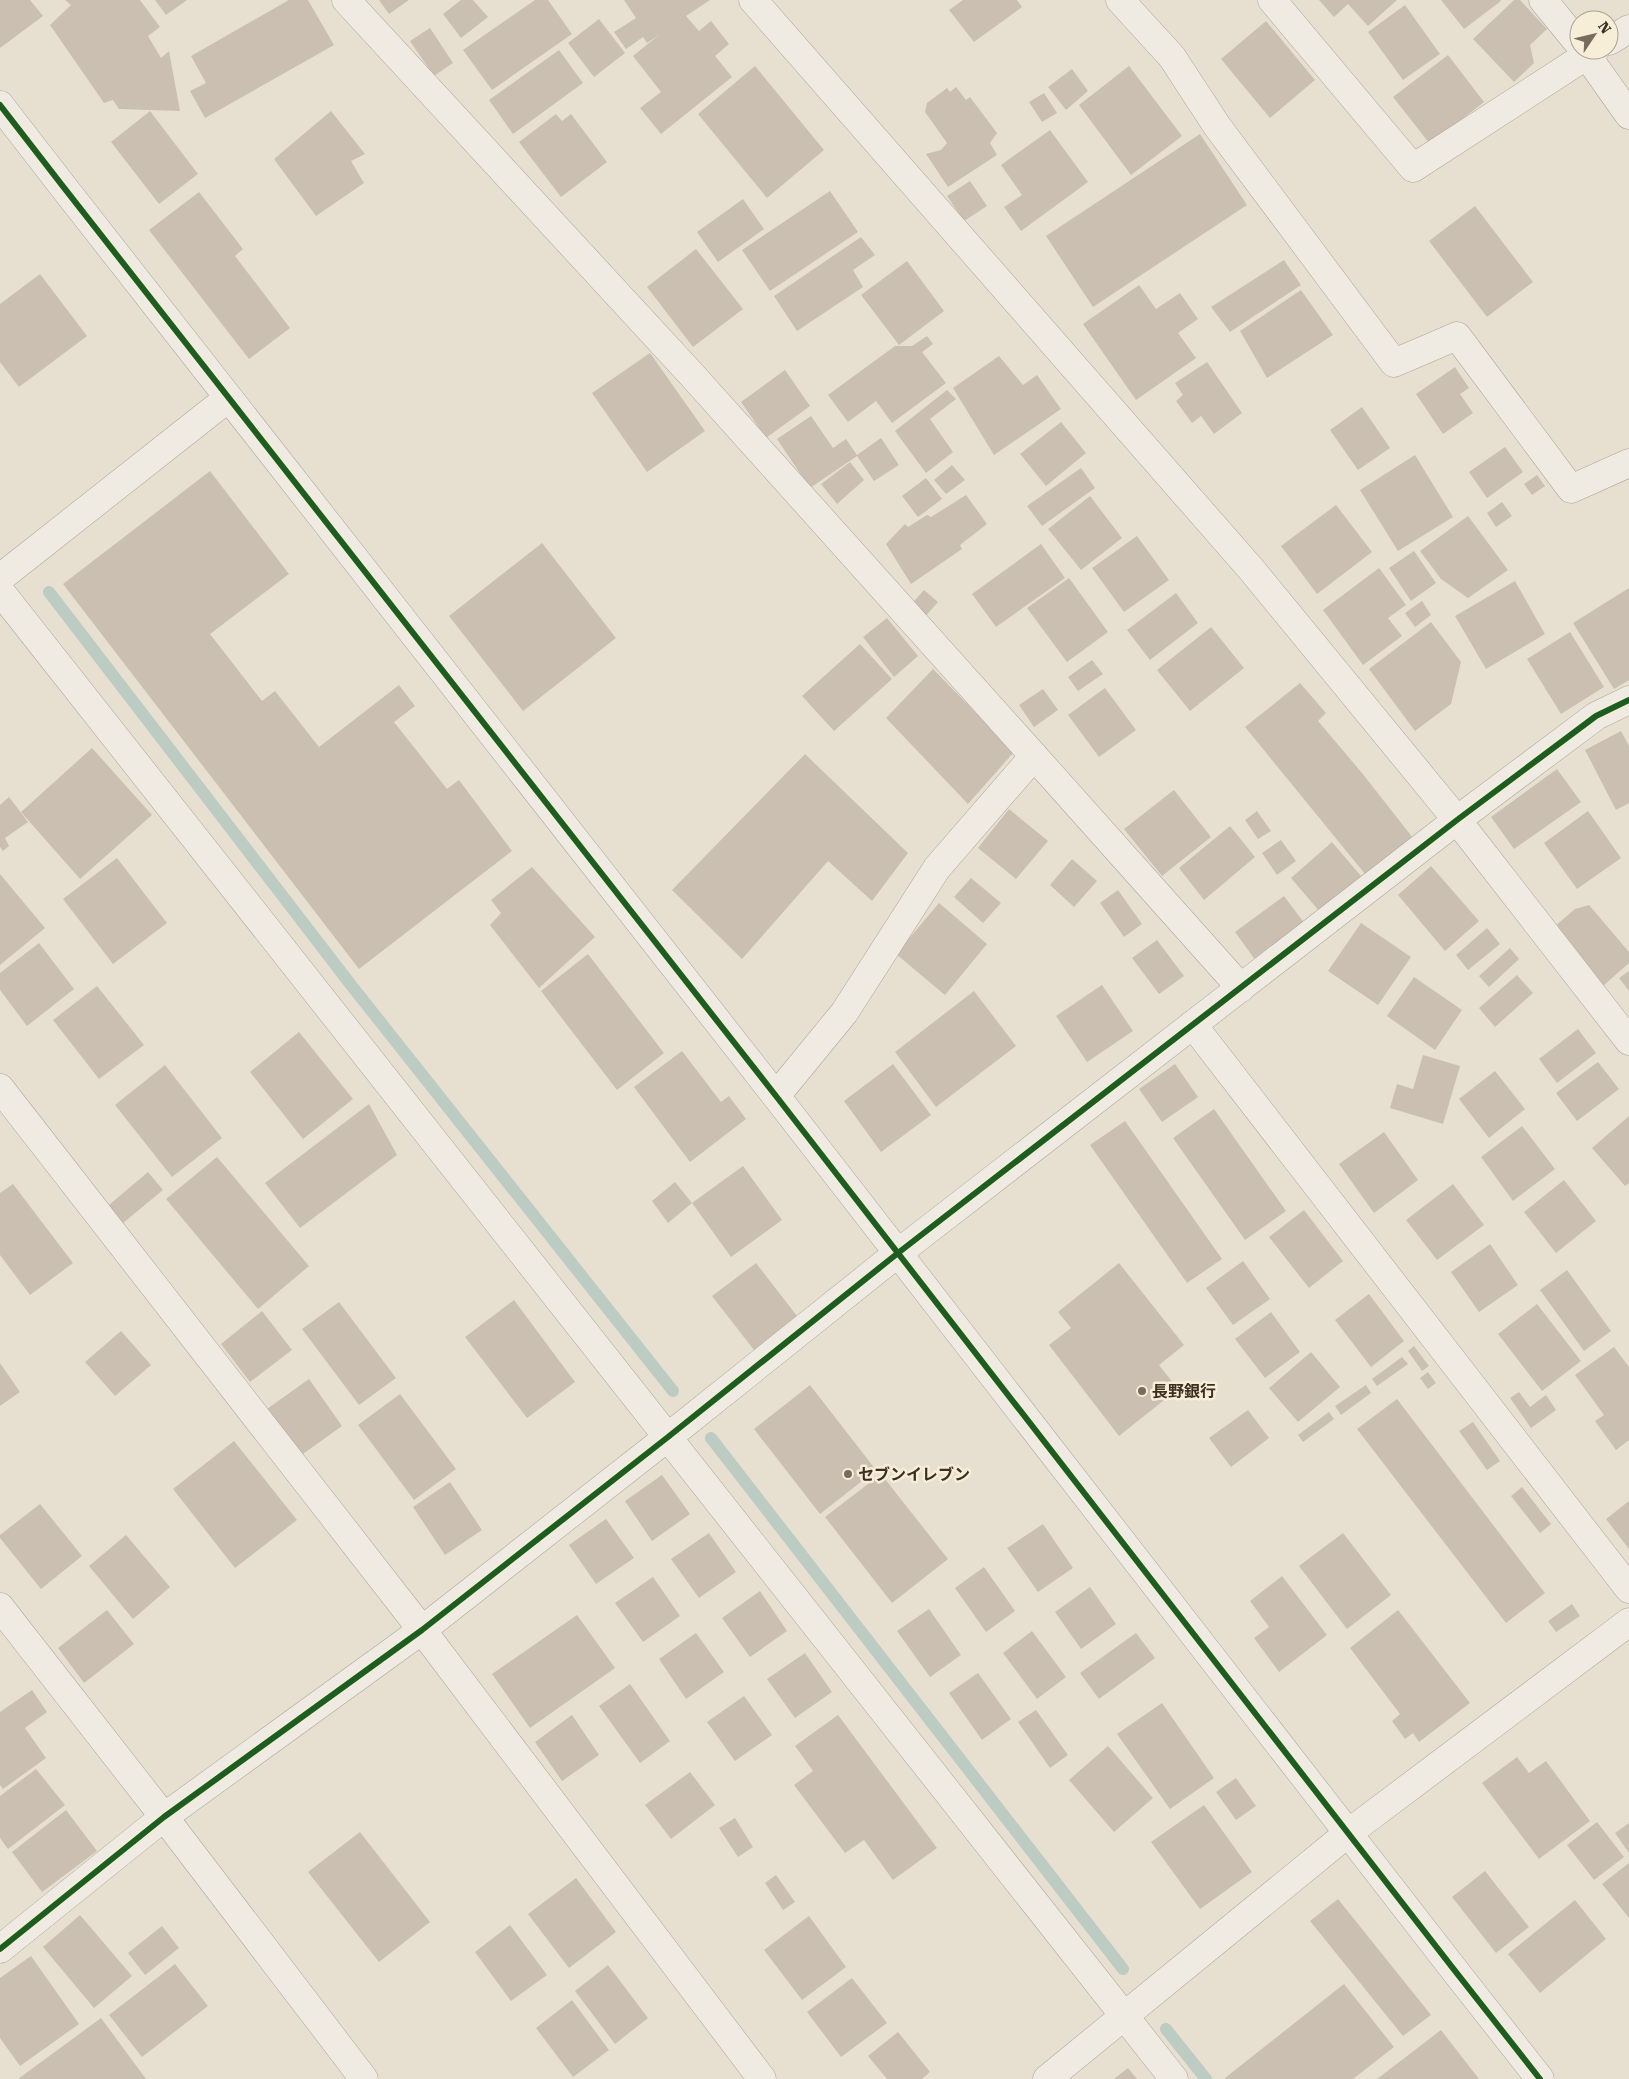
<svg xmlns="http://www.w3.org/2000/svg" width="1629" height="2079" font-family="'Roboto Serif','Noto Sans JP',serif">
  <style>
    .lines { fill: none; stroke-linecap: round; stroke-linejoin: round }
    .stream { stroke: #bcccc2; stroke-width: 12 }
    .building { fill: #cbbfb2 }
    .minor-casing { stroke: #ada599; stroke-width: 29 }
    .minor { stroke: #efebe3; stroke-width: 28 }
    .cycleway-casing { stroke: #f7eed8; stroke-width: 9 }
    .cycleway { stroke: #1b5e20; stroke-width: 6 }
    .poi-dot { fill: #786c5e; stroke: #f7eed8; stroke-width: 2 }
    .labels { text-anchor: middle; stroke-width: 5; stroke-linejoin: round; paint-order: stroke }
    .poi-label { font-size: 16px; font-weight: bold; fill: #3d2e20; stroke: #f7eed8; text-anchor: start }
  </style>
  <rect width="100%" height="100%" fill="#e7e0d1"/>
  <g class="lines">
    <g class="stream">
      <path d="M49,592L351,985L673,1391"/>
      <path d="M711,1438L1123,1969"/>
      <path d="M1166,2029L1206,2079"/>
    </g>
  </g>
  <g class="building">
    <path d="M0,0H30L43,16L0,48Z"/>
    <path d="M65,0H140L160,27L148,36L161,58L169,51L180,111L119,109L113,100L104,103L50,25L71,5Z"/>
    <path d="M155,0H187L166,15Z"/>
    <path d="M289,0H308L334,45L205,118L190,91L206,83L191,56Z"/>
    <path d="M379,0H409L389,14Z"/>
    <path d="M461,0H473L488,17L461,38L443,14Z"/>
    <path d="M535,0H548L572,34L492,90L463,50Z"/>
    <path d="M624,0H710L686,16L699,31L711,21L729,44L715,56L732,77L661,134L640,108L661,92L633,56L659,35L647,43L643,37L626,49L614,32L636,18Z"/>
    <path d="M963,0H1017L1022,7L974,42L949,10Z"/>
    <path d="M1319,0H1397L1368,26L1348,4L1334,17Z"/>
    <path d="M1441,0H1500L1501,1L1464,29Z"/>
    <path d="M1514,0H1520L1547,29L1530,45L1534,63L1514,82L1473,39Z"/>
    <path d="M1405,5L1440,54L1403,80L1368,32Z"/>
    <path d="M599,19L625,53L594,77L568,43Z"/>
    <path d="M1266,21L1315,80L1270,118L1221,59Z"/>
    <path d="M430,28L453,63L434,76L410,41Z"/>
    <path d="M559,50L583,83L513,134L489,100Z"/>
    <path d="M1448,55L1484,102L1430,144L1393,97Z"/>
    <path d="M755,66L824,150L767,198L698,114Z"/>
    <path d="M1129,66L1182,136L1131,175L1079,105Z"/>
    <path d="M1072,69L1088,91L1066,110L1048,87Z"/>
    <path d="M956,87L966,100L970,97L997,133L990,143L997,155L948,187L926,154L941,150L947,143L925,112L927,103L947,88L950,92Z"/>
    <path d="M1044,93L1057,113L1042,122L1029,102Z"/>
    <path d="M150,111L198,174L159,204L111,142Z"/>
    <path d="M331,111L365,154L351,161L364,183L316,216L274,159Z"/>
    <path d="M556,114L562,121L571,114L607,162L561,197L519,142Z"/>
    <path d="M1050,130L1088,182L1021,231L1004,207L1022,195L1001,165Z"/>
    <path d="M1200,134L1247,205L1093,307L1046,236Z"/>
    <path d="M970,181L987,206L964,221L947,196Z"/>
    <path d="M830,191L858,232L770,291L742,250Z"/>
    <path d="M199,192L243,249L235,256L290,328L249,359L149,230Z"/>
    <path d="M743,199L764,229L718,262L697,232Z"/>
    <path d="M1475,206L1533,282L1487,317L1429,241Z"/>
    <path d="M861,237L875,255L853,270L863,287L797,331L774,296Z"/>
    <path d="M696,249L743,309L693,347L647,287Z"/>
    <path d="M1284,260L1301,285L1230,332L1211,307Z"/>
    <path d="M907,261L944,311L899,345L861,295Z"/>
    <path d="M40,274L87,336L19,387L0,362V304Z"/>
    <path d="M1139,285L1156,309L1180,293L1198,319L1178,333L1196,358L1136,400L1083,324Z"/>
    <path d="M1301,290L1333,335L1267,378L1240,331Z"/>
    <path d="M927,336L933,344L922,352L946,383L892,423L876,401L848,422L828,395L895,346H912Z"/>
    <path d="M650,353L705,431L647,472L592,393Z"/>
    <path d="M999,356L1023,385L1037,375L1061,409L994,455L953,388Z"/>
    <path d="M1207,362L1242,413L1214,434L1201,416L1192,423L1176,401L1183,395L1175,383Z"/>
    <path d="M1455,367L1469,388L1460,394L1473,413L1443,434L1416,394Z"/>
    <path d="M785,370L810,406L766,438L741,402Z"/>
    <path d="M947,390L956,399L930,419L953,452L926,473L895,431Z"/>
    <path d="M1362,407L1390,448L1358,470L1330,430Z"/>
    <path d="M811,416L833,448L846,439L857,455L881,438L899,465L874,481L857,456L810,488L777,439Z"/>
    <path d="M1061,422L1086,453L1046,486L1020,454Z"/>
    <path d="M1505,447L1523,472L1487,498L1469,472Z"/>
    <path d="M1415,455L1453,517L1398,551L1360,490Z"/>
    <path d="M850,462L864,480L837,504L821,484Z"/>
    <path d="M952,465L965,480L946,494L934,480Z"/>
    <path d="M1081,468L1095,488L1042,526L1027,506Z"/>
    <path d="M210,471L289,574L210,634L262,701L275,691L319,747L399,685L415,706L394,722L447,789L459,780L512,851L359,969L63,584Z"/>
    <path d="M1537,475L1545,486L1532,495L1524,484Z"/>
    <path d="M926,478L942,499L918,517L902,496Z"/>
    <path d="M966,495L987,524L960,545L962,549L911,584L886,544L905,524L908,527L927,515L931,517Z"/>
    <path d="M1090,496L1122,538L1081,570L1048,529Z"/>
    <path d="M1502,502L1512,516L1496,527L1487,513Z"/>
    <path d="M1336,505L1372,552L1317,594L1281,546Z"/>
    <path d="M1468,516L1508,570L1468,598L1441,579L1420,551Z"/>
    <path d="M1137,536L1169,580L1124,612L1092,568Z"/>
    <path d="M542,543L616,638L523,711L449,616Z"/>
    <path d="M1041,544L1065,578L996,627L972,594Z"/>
    <path d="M1414,551L1436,583L1411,601L1389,568Z"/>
    <path d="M1379,568L1406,605L1388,618L1402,636L1363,665L1323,610Z"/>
    <path d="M1069,578L1108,632L1067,662L1027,608Z"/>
    <path d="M1515,581L1545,634L1486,669L1455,616Z"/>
    <path d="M1629,588V680L1614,689L1573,623Z"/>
    <path d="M924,590L938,602L924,618L910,606Z"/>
    <path d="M1176,593L1198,623L1150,660L1127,630Z"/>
    <path d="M1422,601L1431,615L1415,627L1405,613Z"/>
    <path d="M887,618L918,656L894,677L863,637Z"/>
    <path d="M1431,622L1461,662L1451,704L1415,731L1369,669Z"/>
    <path d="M1211,627L1244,668L1190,711L1157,670Z"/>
    <path d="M1570,632L1604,687L1561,714L1527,659Z"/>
    <path d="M860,644L892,679L834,731L802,696Z"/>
    <path d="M1092,660L1103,674L1078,691L1068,677Z"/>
    <path d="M933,669L1014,752L968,804L886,718Z"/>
    <path d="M1300,683L1326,713L1318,721L1362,773L1413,838L1365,874L1245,727Z"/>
    <path d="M1105,688L1136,730L1099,757L1068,715Z"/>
    <path d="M1043,689L1058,710L1034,727L1019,705Z"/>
    <path d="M1621,731L1629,746V803L1616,810L1585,750Z"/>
    <path d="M92,748L152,815L80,879L21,812Z"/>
    <path d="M805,754L908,853L872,901L828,861L742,959L672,890Z"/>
    <path d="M1557,769L1581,802L1514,849L1491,817Z"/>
    <path d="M1174,790L1211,837L1162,876L1124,829Z"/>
    <path d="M9,797L28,822L5,838L9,846L3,851L0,847V805Z"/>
    <path d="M1009,809L1048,841L1016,879L978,848Z"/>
    <path d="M1257,811L1271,831L1258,839L1245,820Z"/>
    <path d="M1588,811L1621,858L1577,889L1544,843Z"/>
    <path d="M1230,826L1255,857L1204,900L1179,868Z"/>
    <path d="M1281,840L1296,861L1277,875L1262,853Z"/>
    <path d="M1332,842L1361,876L1320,912L1291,878Z"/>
    <path d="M117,858L167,923L113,964L63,899Z"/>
    <path d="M1072,859L1097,881L1074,907L1050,885Z"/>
    <path d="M1431,866L1479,921L1445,951L1398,895Z"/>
    <path d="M532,867L595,937L539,988L490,925L501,913L491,900Z"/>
    <path d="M0,874L45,928L0,965Z"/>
    <path d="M971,878L1001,903L983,923L954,897Z"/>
    <path d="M1118,890L1142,924L1124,937L1100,903Z"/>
    <path d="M1284,896L1305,924L1256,961L1235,932Z"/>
    <path d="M939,903L987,944L945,995L896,954Z"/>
    <path d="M1589,905L1629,952V963L1603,986L1554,927L1575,909Z"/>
    <path d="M1361,923L1411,957L1378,1005L1328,971Z"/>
    <path d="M1487,928L1500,944L1468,970L1456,955Z"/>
    <path d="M1157,940L1184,976L1159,994L1132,958Z"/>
    <path d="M39,943L74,989L27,1026L0,990V973Z"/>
    <path d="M1510,948L1519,959L1489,987L1479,976Z"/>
    <path d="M588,954L664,1053L617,1090L541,991Z"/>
    <path d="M1629,971V991L1619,978Z"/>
    <path d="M1517,975L1533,993L1495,1027L1479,1008Z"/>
    <path d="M1414,977L1462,1010L1435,1050L1387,1016Z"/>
    <path d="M1102,985L1133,1031L1087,1062L1056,1016Z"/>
    <path d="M97,986L144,1045L99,1079L53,1020Z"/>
    <path d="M974,991L1016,1046L936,1107L895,1052Z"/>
    <path d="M1578,1029L1596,1053L1557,1083L1539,1059Z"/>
    <path d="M299,1032L353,1099L303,1139L250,1072Z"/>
    <path d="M682,1051L721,1102L729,1096L746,1119L690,1162L634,1087Z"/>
    <path d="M1423,1055L1460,1066L1443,1124L1390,1108L1397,1084L1413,1089Z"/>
    <path d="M1598,1062L1619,1089L1577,1121L1556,1093Z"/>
    <path d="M893,1064L931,1115L881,1152L844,1101Z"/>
    <path d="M1175,1064L1198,1097L1162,1122L1139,1089Z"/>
    <path d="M165,1065L222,1138L172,1177L115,1105Z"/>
    <path d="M1495,1071L1525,1109L1489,1138L1459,1099Z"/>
    <path d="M369,1104L397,1155L300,1228L265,1183Z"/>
    <path d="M1214,1109L1286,1211L1245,1240L1173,1138Z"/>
    <path d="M1629,1116V1183L1625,1186L1592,1148Z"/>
    <path d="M1125,1121L1222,1259L1187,1283L1090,1145Z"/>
    <path d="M1522,1126L1555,1169L1513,1201L1481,1157Z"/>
    <path d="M1384,1132L1418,1180L1374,1213L1339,1164Z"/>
    <path d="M217,1157L309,1266L258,1309L166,1199Z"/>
    <path d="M743,1166L782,1220L731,1257L692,1203Z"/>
    <path d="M148,1172L163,1190L123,1223L109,1205Z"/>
    <path d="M1564,1180L1596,1221L1556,1253L1524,1212Z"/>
    <path d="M675,1182L692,1203L668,1223L652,1201Z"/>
    <path d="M13,1184L73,1263L30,1295L0,1255V1193Z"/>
    <path d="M1453,1184L1484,1225L1437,1260L1406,1220Z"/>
    <path d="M1304,1210L1343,1261L1309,1288L1269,1237Z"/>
    <path d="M1490,1244L1518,1285L1479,1312L1451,1272Z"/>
    <path d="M1243,1261L1270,1299L1233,1325L1206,1288Z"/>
    <path d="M756,1263L797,1316L754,1350L712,1296Z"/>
    <path d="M1119,1263L1184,1345L1159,1365L1178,1389L1119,1436L1049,1345L1071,1328L1058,1312Z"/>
    <path d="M1567,1270L1611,1331L1584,1351L1540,1290Z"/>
    <path d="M1369,1294L1404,1341L1371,1367L1335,1320Z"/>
    <path d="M514,1300L575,1382L527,1418L465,1337Z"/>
    <path d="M339,1302L396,1378L359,1405L302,1329Z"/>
    <path d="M1537,1304L1581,1361L1542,1391L1498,1334Z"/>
    <path d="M262,1311L292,1350L250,1382L221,1344Z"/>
    <path d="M1271,1312L1300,1352L1265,1378L1235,1339Z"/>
    <path d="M121,1331L151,1365L115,1396L85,1362Z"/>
    <path d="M1414,1346L1429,1366L1422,1371L1408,1351Z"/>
    <path d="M1614,1347L1629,1367V1440L1616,1450L1595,1421L1604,1415L1575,1375Z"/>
    <path d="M1311,1352L1340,1387L1298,1422L1269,1388Z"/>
    <path d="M1402,1357L1408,1364L1377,1386L1372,1379Z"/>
    <path d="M0,1363L20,1392L0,1406Z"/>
    <path d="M1428,1372L1436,1383L1428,1389L1420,1378Z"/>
    <path d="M309,1379L342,1426L300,1456L267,1409Z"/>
    <path d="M810,1385L876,1470L820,1514L754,1429Z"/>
    <path d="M1366,1385L1371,1393L1341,1415L1335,1406Z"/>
    <path d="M1519,1392L1530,1407L1546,1395L1556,1410L1531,1428L1510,1398Z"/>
    <path d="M400,1394L456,1469L414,1500L358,1425Z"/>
    <path d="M1397,1399L1545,1593L1506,1623L1357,1429Z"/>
    <path d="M1248,1410L1269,1438L1231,1467L1209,1438Z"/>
    <path d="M1329,1412L1334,1419L1303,1442L1298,1435Z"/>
    <path d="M1473,1422L1500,1461L1487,1470L1459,1431Z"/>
    <path d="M234,1441L297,1520L235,1568L173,1489Z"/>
    <path d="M881,1474L948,1559L892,1603L825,1517Z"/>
    <path d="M662,1475L690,1514L652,1541L625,1501Z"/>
    <path d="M450,1482L482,1530L445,1555L413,1507Z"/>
    <path d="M1522,1487L1551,1524L1540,1533L1511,1496Z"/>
    <path d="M1629,1501V1549L1606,1519Z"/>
    <path d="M40,1504L82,1556L41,1589L0,1538V1535Z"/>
    <path d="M606,1519L634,1558L596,1584L569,1545Z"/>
    <path d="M1043,1524L1073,1568L1038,1592L1007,1548Z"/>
    <path d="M709,1533L736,1572L699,1598L671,1559Z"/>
    <path d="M1343,1533L1391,1595L1347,1629L1299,1566Z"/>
    <path d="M126,1535L170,1587L133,1619L89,1566Z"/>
    <path d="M984,1567L1015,1611L986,1632L955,1588Z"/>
    <path d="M1282,1576L1327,1635L1279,1672L1254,1638L1269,1627L1250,1601Z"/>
    <path d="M653,1577L680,1616L643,1642L615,1603Z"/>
    <path d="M1090,1587L1116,1624L1081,1649L1055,1612Z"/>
    <path d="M760,1591L787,1631L750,1657L722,1618Z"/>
    <path d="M1572,1604L1580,1616L1556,1632L1548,1621Z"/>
    <path d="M929,1609L961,1655L930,1677L897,1631Z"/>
    <path d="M107,1610L134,1644L84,1683L58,1648Z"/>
    <path d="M1398,1610L1470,1703L1419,1742L1413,1733L1405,1739L1392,1721L1400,1714L1350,1648Z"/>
    <path d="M577,1615L615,1668L530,1728L492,1674Z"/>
    <path d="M1032,1631L1066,1677L1037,1699L1003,1653Z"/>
    <path d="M696,1633L724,1672L686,1699L659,1659Z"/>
    <path d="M1136,1633L1155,1658L1099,1699L1080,1673Z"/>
    <path d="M805,1653L832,1692L795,1718L767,1679Z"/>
    <path d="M978,1673L1011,1719L982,1740L949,1693Z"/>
    <path d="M630,1684L670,1741L640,1763L599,1706Z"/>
    <path d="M32,1690L47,1712L25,1728L46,1758L3,1789L0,1785V1712Z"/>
    <path d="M744,1696L772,1735L735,1761L707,1722Z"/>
    <path d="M1162,1703L1214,1778L1170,1809L1117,1734Z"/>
    <path d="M1036,1710L1068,1755L1050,1768L1018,1722Z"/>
    <path d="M572,1715L599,1755L562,1781L535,1742Z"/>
    <path d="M838,1715L937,1848L893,1880L864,1840L845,1853L794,1785L813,1771L795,1746Z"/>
    <path d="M1108,1746L1153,1798L1114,1832L1069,1780Z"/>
    <path d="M1517,1757L1529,1773L1546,1761L1590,1821L1539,1859L1482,1783Z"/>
    <path d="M36,1769L65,1805L8,1849L0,1838V1796Z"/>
    <path d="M690,1772L715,1805L671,1839L645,1805Z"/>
    <path d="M1236,1778L1256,1806L1236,1820L1216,1792Z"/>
    <path d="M1204,1805L1252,1872L1200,1909L1151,1842Z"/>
    <path d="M66,1810L97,1851L42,1892L12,1852Z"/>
    <path d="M735,1818L753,1847L738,1857L719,1828Z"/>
    <path d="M1597,1822L1624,1857L1594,1880L1567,1845Z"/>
    <path d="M1629,1823V1853L1615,1833Z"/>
    <path d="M360,1832L430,1922L379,1962L308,1872Z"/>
    <path d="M1629,1863V1918L1602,1884Z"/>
    <path d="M1485,1871L1529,1927L1496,1953L1452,1897Z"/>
    <path d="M776,1875L795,1902L783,1910L765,1883Z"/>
    <path d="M576,1878L616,1932L569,1968L528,1914Z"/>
    <path d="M1338,1899L1431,2015L1403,2036L1310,1921Z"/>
    <path d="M1575,1900L1606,1939L1540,1993L1508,1954Z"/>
    <path d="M80,1915L132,1976L94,2008L43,1947Z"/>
    <path d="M809,1916L846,1967L802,2000L764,1950Z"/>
    <path d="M510,1925L547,1975L511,2001L475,1952Z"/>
    <path d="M162,1926L179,1948L145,1975L128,1953Z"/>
    <path d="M31,1956L79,2024L20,2066L0,2038V1978Z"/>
    <path d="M175,1964L208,2006L142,2057L109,2015Z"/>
    <path d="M608,1965L648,2018L615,2044L575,1991Z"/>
    <path d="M852,1978L887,2023L841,2057L807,2012Z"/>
    <path d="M1344,1984L1394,2047L1353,2079H1226L1225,2078Z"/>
    <path d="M572,2000L609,2050L573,2077L536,2028Z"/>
    <path d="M101,2018L146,2079H18Z"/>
    <path d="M1441,2030L1479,2079H1377Z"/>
    <path d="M898,2032L930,2072L922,2079H887L868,2056Z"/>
    <path d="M1128,2068L1137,2079H1114Z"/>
  </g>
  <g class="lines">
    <defs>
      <g id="minor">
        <path d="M346,0L692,375L1034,756"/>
        <path d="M753,0L1251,569L1457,820L1629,1041"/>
        <path d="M1120,0L1172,57L1217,126L1394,363L1457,336L1571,489L1629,463"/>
        <path d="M1272,0L1413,168L1595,50"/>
        <path d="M1543,0L1579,44"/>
        <path d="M1609,41L1629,29"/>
        <path d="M1583,50L1629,115"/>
        <path d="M0,105C256,437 517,765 776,1096C1031,1423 1283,1753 1540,2079"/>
        <path d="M0,578L227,399"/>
        <path d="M0,591L1174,2079"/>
        <path d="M1193,1025L1629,1589"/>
        <path d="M0,1088L422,1630L762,2079"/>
        <path d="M776,1096L844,1013L937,868L1034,756L1241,988"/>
        <path d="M0,1607L164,1817L364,2079"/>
        <path d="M0,1949L164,1817L422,1630L668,1437L898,1253L1457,820L1596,716L1629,700"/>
        <path d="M1047,2079L1347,1834L1629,1622"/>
      </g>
    </defs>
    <use href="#minor" class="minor-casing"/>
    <use href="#minor" class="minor"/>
    <defs>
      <g id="cycleway">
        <path d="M0,105C256,437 517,765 776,1096C1031,1423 1283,1753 1540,2079"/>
        <path d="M0,1949L164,1817L422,1630L668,1437L898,1253L1457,820L1596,716L1629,700"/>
      </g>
    </defs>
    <use href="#cycleway" class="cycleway-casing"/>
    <use href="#cycleway" class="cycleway"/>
  </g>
  <g class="poi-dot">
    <circle cx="1142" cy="1391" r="5"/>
    <circle cx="848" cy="1474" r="5"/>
  </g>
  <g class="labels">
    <g class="poi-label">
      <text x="1152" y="1397">長野銀行</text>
      <text x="858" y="1480">セブンイレブン</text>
    </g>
  </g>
  <g transform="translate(1594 35) rotate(55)"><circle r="24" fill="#f7eed8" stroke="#ada18e"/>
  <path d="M0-4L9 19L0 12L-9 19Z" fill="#786c5e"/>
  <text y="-8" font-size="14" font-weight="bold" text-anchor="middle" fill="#3d2e20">N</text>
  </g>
</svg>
